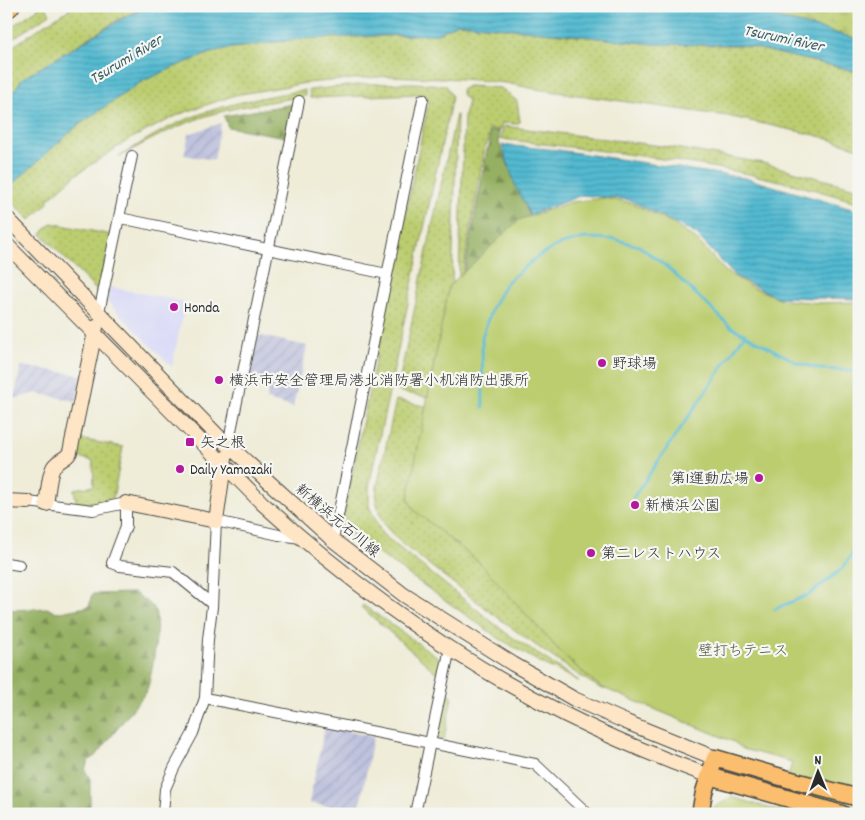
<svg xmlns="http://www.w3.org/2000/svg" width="865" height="820" font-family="Dekko,'Klee One',sans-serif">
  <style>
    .built { fill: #d7d7f8 }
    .industrial { fill: url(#industrial-furrows) }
    .grass { fill: url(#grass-dots); stroke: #747c4e }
    .forest { fill: url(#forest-firs); stroke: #606e46 }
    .wetland { fill: url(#wetland-marsh); stroke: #747c4e }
    .pitch { fill: #bccd70; stroke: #747c4e }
    .water { fill: url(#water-rules); stroke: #3f727e }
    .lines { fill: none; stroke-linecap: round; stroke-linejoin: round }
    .stream { stroke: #53bad1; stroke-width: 3 }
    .street-casing { stroke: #484845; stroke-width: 12 }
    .secondary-casing { stroke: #484845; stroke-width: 16 }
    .primary-casing { stroke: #484845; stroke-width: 19 }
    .highway-casing { stroke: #484845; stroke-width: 21 }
    .street { stroke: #fff; stroke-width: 10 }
    .secondary { stroke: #fde5c5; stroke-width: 14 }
    .primary { stroke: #fabe6e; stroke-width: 16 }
    .highway { stroke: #fabe6e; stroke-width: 19 }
    .poi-dot { fill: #b5179e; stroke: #f6f6f2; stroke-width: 2 }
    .labels { text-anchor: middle; stroke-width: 4.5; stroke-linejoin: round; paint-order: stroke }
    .poi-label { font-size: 15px; fill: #2b2b2b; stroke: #f6f6f2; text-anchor: start }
    .street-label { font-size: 15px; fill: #2b2b2b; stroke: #f6f6f2 }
    .park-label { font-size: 15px; fill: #4f543c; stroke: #f6f6f2 }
    .water-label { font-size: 16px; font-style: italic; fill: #395d65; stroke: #f6f6f2 }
  </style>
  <defs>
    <pattern id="industrial-furrows" width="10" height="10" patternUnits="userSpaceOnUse" patternTransform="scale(1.25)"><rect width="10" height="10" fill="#bfc2dd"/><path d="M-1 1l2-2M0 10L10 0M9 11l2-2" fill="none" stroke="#a4a7be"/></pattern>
    <pattern id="grass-dots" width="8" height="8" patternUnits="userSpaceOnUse" patternTransform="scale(1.25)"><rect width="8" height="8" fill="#bccd70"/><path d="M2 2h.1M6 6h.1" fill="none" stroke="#a2b061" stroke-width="1.8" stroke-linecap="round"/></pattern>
    <pattern id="forest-firs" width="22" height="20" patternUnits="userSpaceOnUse" patternTransform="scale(1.25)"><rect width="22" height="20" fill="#95b062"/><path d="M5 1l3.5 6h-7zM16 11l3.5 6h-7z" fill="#7a8f51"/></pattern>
    <pattern id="wetland-marsh" width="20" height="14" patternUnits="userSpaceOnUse" patternTransform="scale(1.25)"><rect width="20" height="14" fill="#bccd70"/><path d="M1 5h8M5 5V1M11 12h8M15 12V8" fill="none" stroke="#a2b061"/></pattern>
    <pattern id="water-rules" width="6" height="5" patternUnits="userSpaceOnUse" patternTransform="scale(1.25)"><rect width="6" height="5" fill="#53bad1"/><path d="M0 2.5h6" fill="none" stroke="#4597aa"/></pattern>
  </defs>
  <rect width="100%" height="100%" fill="#f6f6f2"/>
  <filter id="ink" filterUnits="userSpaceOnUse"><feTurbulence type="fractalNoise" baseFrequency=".02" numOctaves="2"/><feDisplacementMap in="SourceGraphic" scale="10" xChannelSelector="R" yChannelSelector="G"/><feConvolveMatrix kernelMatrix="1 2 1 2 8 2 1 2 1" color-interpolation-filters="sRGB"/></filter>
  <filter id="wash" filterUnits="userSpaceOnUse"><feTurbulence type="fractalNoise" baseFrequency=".0096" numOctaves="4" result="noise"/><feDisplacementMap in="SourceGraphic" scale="20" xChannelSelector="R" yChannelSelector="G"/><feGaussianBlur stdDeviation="1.12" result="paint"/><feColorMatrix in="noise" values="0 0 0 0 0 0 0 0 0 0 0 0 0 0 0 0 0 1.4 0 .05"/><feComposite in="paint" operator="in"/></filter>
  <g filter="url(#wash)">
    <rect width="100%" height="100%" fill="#efecd8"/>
    <path class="built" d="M110,287L185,302L172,367L107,301Z"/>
    <g class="industrial">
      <path d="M221,123L214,160L184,155L189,134Z"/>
      <path d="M257,335L307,346L293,407L267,400L268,390L247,385Z"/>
      <path d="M21,366L82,375L76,401L35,393L14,399Z"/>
      <path d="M325,726L373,737L359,810L335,805L334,807L309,803Z"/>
    </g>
    <g class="grass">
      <path d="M38,6H42L44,9L46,7L50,14L6,43V30L38,9Z"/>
      <path d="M75,6H147L121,18L22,79L6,103V51L47,23Z"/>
      <path d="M458,23L654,44L742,45L859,72V148L815,135L727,116L535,89L506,83L463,79L389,76L306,83L235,95L180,114L130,139L77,174L47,200L49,202L30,220L6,196V190L77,126L141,82L179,65L219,50L298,39L437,34Z"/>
      <path d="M413,83L446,85L452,97L369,486V506L382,534L506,633L579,681L541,663L500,639L341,527L429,100L421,94L310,98L309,90L366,84Z"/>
      <path d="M468,86L501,88L517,101L520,122L516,124L502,123L500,130L489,129L488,143L485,147L462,277L459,276L464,116L468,101L461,93V90Z"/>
      <path d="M305,90V96C271,102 236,106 203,117C173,127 146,142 119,157C132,149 145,140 158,133C203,108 255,98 305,90Z"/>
      <path d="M456,115H457L452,284L430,398L397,391Z"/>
      <path d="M503,126L669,147L763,163L859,189V203C743,165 621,153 501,139Z"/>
      <path d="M51,223L112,235L98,292L41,234Z"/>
      <path d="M396,400L429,407L485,565L572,663L606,689H601C531,646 467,593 402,544L385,526L379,512L376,498L377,487Z"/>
      <path d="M79,439L123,447L113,498C101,505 91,507 77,505L74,489L94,486L93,461L75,456Z"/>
      <path d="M363,605L442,660L439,675L361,607Z"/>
      <path d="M446,691L452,696L444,740L436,738Z"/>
    </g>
    <g class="forest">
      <path d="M293,104L286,137L228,127L224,116Z"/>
      <path d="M490,131H499V143L530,217L463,279L487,150L490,144Z"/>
      <path d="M135,593C141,599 152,603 155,611C160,623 152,680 146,692L96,756L88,761L85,770L90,779V814H6V607L14,610L47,608L53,611L60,612L87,607L90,604L91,597L93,594Z"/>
    </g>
    <path class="wetland" d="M732,6H843L859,10V39Z"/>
    <path class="pitch" d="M603,198L632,203L672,223L698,241L725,271L754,288L784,300L820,303L859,302V814H713V808L732,797L779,811L792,762L743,749L734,742L601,687L565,657L480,563L415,511L408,499L449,286L519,220L571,202Z"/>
    <g class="water">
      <path d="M151,6H732L859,39V72L742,45L654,44L458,23L437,34L298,39L219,50L179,65L141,82L77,126L6,190V103L22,79L125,17Z"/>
      <path d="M502,145L558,150L745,178L859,211V299L776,297L735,276L696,234L630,200L582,195L530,215L515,185Z"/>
    </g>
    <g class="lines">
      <g class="stream">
        <path d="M483,408L482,337L492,308L506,283L537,257L558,245L585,238L614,239L639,246L667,267L731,327L798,363L821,369L859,371"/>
        <path d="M633,498L745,334"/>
        <path d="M775,609L810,594L842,569L859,544"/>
      </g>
    </g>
  </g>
  <g filter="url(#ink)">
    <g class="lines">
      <defs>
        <g id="street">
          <path d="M120,218L387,274"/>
          <path d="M99,312L132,156"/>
          <path d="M228,445L299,101"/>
          <path d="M28,502L93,510L126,503V526L112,563L120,566L173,572L212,604"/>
          <path d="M333,540L423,99"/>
          <path d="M6,563L19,565"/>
          <path d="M205,698L535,764L588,814"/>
          <path d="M163,814L165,789L174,768L193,733L205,698L208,639L212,607L216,521L279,535L301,538"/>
          <path d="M415,814L450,648"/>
        </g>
        <g id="secondary">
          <path d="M6,217L218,436L333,540L404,595L513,664L574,699L626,722L715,758"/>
          <path d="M6,244L262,503C353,586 456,660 566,715C612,738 660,758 709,776"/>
          <path d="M6,501L28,502"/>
          <path d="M126,503L216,521L225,458"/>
          <path d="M46,504C48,495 49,471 55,465C60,459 67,459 70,452L96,327"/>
        </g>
        <g id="primary">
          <path d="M709,776L842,814"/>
          <path d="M700,814L704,792L715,758L795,781L859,798"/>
        </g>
        <path id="highway" d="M6,9L10,6"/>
      </defs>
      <use href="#street" class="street-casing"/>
      <use href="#secondary" class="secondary-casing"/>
      <use href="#primary" class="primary-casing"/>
      <use href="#highway" class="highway-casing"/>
      <use href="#street" class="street"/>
      <use href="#secondary" class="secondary"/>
      <use href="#primary" class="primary"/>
      <use href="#highway" class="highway"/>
    </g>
  </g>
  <g class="poi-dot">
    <circle cx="174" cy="307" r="5"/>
    <circle cx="602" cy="363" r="5"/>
    <circle cx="219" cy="380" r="5"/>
    <rect x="185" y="437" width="10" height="10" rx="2.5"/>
    <circle cx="180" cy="469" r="5"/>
    <circle cx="759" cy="478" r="5"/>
    <circle cx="635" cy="505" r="5"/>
    <circle cx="591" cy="553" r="5"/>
  </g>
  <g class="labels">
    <g class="poi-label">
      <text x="184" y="312">Honda</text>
      <text x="612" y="368">野球場</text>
      <text x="229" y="385">横浜市安全管理局港北消防署小机消防出張所</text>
      <text x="200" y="447">矢之根</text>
      <text x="190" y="474">Daily Yamazaki</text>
      <text x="749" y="483" text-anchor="end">第1運動広場</text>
      <text x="645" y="510">新横浜公園</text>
      <text x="601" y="558">第二レストハウス</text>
    </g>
    <g class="street-label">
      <text transform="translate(338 520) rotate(40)" y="5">新横浜元石川線</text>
    </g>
    <g class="park-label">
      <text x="743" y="655">壁打ちテニス</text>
    </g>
    <g class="water-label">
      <text transform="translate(784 37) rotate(12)" y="6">Tsurumi River</text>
      <text transform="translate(125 58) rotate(-31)" y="6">Tsurumi River</text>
    </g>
  </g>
  <rect width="865" height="820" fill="none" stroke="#f6f6f2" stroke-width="25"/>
  <g transform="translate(818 772) rotate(359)" stroke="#f6f6f2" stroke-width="4" paint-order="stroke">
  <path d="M0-4L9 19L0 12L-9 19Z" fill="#2b2b2b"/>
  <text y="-8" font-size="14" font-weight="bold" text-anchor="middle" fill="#2b2b2b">N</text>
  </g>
</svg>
